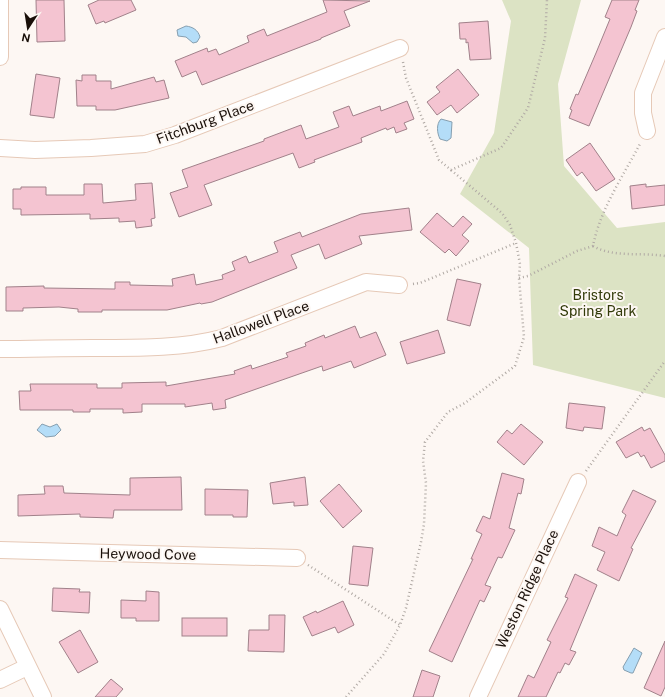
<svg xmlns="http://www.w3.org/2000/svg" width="665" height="697" font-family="'Public Sans',sans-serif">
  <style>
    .green { fill: #dce3c4 }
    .water { fill: #b4ddf8; stroke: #869fb0 }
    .building { fill: #f4c4d1; stroke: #a1818a }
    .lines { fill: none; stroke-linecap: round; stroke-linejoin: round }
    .minor-casing { stroke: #e6c9b7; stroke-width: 18 }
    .path { stroke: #b0a9a4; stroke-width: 2.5; stroke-dasharray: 1 3; stroke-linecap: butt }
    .minor { stroke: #fff; stroke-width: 16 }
    .labels { text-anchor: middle; stroke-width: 4; stroke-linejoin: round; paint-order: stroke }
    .street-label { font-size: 14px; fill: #190f09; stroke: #fdf7f3 }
    .park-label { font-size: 14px; fill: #333b0a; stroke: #fdf7f3 }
  </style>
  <rect width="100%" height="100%" fill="#fdf7f3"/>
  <path class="green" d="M502,0H581L558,84L564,166L617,228L665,222V398L533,365L529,248L460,194L494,133L511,21Z"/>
  <g class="water">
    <path d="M186,26C193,27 198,30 200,37L197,42L193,43L186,37L178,36L177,30Z"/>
    <path d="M441,119L452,122L451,138L447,141L440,139C437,133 436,124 441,119Z"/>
    <path d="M42,424L50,427L57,424L61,430L55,436L46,437L37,430Z"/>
    <path d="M634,648L642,653L633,673H631L624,670L623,667Z"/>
  </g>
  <g class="building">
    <path d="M36,0H64L65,41L37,42Z"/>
    <path d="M99,0H131L136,10L105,23L104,21L96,24L88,5Z"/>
    <path d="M323,0L370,1L344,11L350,26L321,38V39L202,85L196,71L182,77L175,61L207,48L208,52L216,49L219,55L249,42L247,36L264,29L267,36L327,12Z"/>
    <path d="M612,0H639L635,10L637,11L631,27L589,126L569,118L572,110L570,109L576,94L578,95L596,53L610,19L605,17Z"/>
    <path d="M488,21L491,59L470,60L468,42L466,43V39H460L459,23Z"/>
    <path d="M458,69L479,95L457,113L451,105L437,115L427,102L440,92L436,87Z"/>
    <path d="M36,74L60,78L54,118L30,115Z"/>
    <path d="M82,75H96V81H111V89L154,77L156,82L164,80L169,98L115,110H96V106H77L76,80L82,81Z"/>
    <path d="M407,101L414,119L404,123L407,129L396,133L394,127L387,130L386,128L361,138L362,142L314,160L315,162L299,168L293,153L204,185L212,205L179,217L170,193L188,187L182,170L264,141V139L301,125L306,139L339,127L333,112L349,106L353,116L380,106L381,111Z"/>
    <path d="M590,143L615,179L596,191L582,172L577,176L566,160Z"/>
    <path d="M152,183L155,218L151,219L152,226L136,228L135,221L119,222V218L90,219V214L21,215V209H13V189H21V187H46V195H84V184H102L103,203L136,200L135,184Z"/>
    <path d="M646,184V187L665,185V205L632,209L630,186Z"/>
    <path d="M409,208L412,230L359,236L362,244L325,259L319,244L291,255L297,268L212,302L201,304L200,303L167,310H102V312H78V309L59,307L23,308V311H6V287L44,286V288L115,289V282H130V285L173,286L172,279L194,274L196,285L223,279L222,275L235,270L232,262L246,256L249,263L278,252L274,242L300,232L302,237L361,214Z"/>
    <path d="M437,213L453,227L463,216L472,224L462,235L469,241L456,256L449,249L445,253L420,232Z"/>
    <path d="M457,279L481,284L470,326L447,320Z"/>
    <path d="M355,326L360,338L376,332L386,355L354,368L351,361L323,371L322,366L225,400L226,408L213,410L212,403L185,407V404H142V412L123,413V409H90V412H73V410H20L19,391H31L30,384H97V388H122V383L166,382V386L235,374L234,371L251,365L252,369L288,357L286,353L306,346L305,343L324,335L325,338Z"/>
    <path d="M438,330L445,353L407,364L400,342Z"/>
    <path d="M569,403L605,407L602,429L584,427L583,431L566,428Z"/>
    <path d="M521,424L543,442L524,465L497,442L507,430L512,434Z"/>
    <path d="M642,427L644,431L650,428L665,455V461L651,468L644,455L641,457L638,452L626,458L616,442Z"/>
    <path d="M502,473L524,479L521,494L518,493L509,528L515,530L502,558L498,557L485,585L491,587L484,602L480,600L452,662L429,651L473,559H471L482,534L476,531L483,516L490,519Z"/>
    <path d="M181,477L182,510H114L113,518L80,517V514L18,516V495L45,494L44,486H63L64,493L130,495V478Z"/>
    <path d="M305,477L308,505L294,506V502L273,504L270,483Z"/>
    <path d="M339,484L362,511L343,528L320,501Z"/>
    <path d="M205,489L248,490L247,517H233V515H205Z"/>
    <path d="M633,490L656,501L631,548L633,549L619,581L597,570L605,552L592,546L599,527L617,536L626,515L622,512Z"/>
    <path d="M353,546L373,548L368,586L349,584Z"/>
    <path d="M575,574L597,585L570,650L576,652L569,665L565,663L560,673L558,672L546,697H518L528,675L534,678L551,642L547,640L568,598L565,597Z"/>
    <path d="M53,588L80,589L79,592H90L89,613L52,611Z"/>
    <path d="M146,591L159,592V621H136V618H121V600L146,601Z"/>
    <path d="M343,601L354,625L338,633L335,627L312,636L303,617L316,611L317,613Z"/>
    <path d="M269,615H285L284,652L248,651L249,630H269Z"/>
    <rect x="182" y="618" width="45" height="18"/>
    <path d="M80,630L98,662L78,673L59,642Z"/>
    <path d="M665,641V687L661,696L644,688Z"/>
    <path d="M422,670L440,676L433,697H413Z"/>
    <path d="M111,679L123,689L116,697H95Z"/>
  </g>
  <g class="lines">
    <defs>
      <g id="minor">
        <path d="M0,57V0"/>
        <path d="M647,131L643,113V93L665,37"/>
        <path d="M0,148L35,150L91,148L145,144L175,135L400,48"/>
        <path d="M0,349C31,349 61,348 92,348C135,348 180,349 222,338L366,282L399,285"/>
        <path d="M0,550L297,558"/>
        <path d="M0,609L43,697"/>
        <path d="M0,680L27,667"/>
        <path d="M478,697L578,482"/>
      </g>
    </defs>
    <use href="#minor" class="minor-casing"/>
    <g class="path">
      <path d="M403,62L406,78L439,160L451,170L501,148L528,108L545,38L547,0"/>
      <path d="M593,246C614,258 641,252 665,256"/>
      <path d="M519,278L528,276L577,251L593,246C600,210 623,176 640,144"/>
      <path d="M413,284L420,283L516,243"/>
      <path d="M586,471L665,361"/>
      <path d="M308,565L400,625"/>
      <path d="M346,697L384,654L400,625L406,608L421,542L424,524L426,483L423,461L425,442L448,412L465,403L515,366L524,337L519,278L520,264L516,243L510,225L502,213L451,170"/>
    </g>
    <use href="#minor" class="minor"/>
  </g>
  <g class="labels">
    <g class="street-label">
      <text transform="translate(205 122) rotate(-20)" y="5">Fitchburg Place</text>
      <text transform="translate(261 322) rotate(-20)" y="5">Hallowell Place</text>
      <text transform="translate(148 554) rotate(1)" y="5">Heywood Cove</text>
      <text transform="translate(527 589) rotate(-65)" y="5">Weston Ridge Place</text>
    </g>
    <g class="park-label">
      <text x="598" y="300">Bristors<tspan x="598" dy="16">Spring Park</tspan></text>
    </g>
  </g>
  <g transform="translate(28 28) rotate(192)" stroke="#fdf7f3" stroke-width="3" paint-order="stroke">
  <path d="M0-3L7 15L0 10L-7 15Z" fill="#190f09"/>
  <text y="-6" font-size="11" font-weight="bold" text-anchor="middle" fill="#190f09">N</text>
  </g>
</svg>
